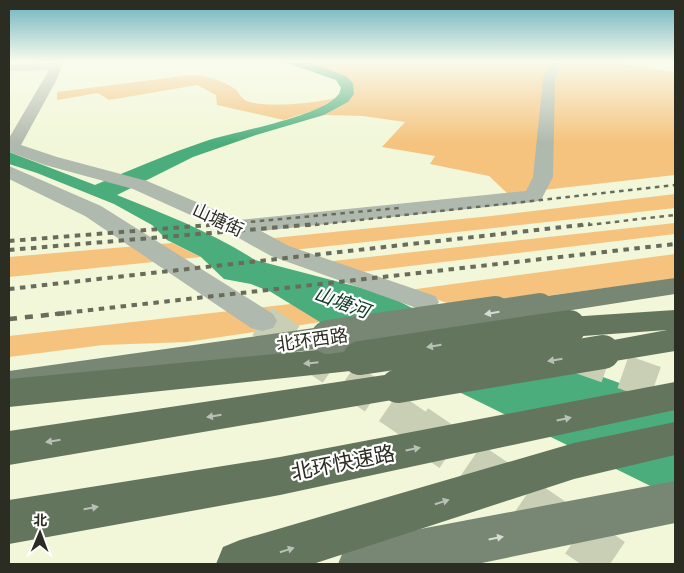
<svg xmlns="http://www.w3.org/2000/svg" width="684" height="573" font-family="'IBM Plex Serif','Noto Sans SC',serif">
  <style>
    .green { fill: #f5c37d }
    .water { fill: #4bad7c }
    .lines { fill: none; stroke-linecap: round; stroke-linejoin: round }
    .minor-tunnel-far1 { stroke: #c9cfb4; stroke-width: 34; stroke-dasharray: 34 17; stroke-linecap: butt }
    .minor-tunnel { stroke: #c9cfb4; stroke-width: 43; stroke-dasharray: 43 22; stroke-linecap: butt }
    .minor { fill: #b0b9ad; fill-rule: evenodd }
    .major { fill: #788773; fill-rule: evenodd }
    .highway { fill: #64755e; fill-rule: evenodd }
    .rail-far2 { stroke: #696c5b; stroke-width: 2.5; stroke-dasharray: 4.5 4.5; stroke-linecap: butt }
    .rail-far1 { stroke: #696c5b; stroke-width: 4; stroke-dasharray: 5.5 5.5; stroke-linecap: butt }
    .rail { stroke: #696c5b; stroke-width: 4.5; stroke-dasharray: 8 8; stroke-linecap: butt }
    .major-bridge-far1 { stroke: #788773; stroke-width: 26 }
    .major-bridge { stroke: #788773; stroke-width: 34 }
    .highway-bridge { stroke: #64755e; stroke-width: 34 }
    .oneway { fill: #d6dbd5 }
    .oneway2 { fill: #b9c1b7 }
    .labels { text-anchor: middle; stroke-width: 4.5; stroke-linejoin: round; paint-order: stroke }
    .street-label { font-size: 18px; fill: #2b2d22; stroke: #fff }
    .water-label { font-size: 19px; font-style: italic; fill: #0c3723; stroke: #fff }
    .near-street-label { font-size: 21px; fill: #2b2d22; stroke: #fff }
  </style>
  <rect width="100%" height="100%" fill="#f1f7d8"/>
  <g class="green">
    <path d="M309,62H611L675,72V175L508,194L489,176L430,164L435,156L382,147L405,122L363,116L324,115L348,102L346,76Z"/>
    <path d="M191,75C207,76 222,80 235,89C239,92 241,98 245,100C260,109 322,103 338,97L315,110L284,120L217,105L216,95L197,85L109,100L98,93L57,100V92Z"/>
    <path d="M675,194V208L293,250L264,239L491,216Z"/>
    <path d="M675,223V234L352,273L324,262Z"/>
    <path d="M172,243L201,257L9,277V257Z"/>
    <path d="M675,254V279L459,307L409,290Z"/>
    <path d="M291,304L321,322L187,342L103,345L9,357V336Z"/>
  </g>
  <path class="water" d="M284,62H309L346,76L353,83L354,94L348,102L324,115L256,135L193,157L117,195C164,214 212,232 255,260L385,294L412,308L675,403V498L333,330L271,292L251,284L224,279L201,257L167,240L152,225L114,204L37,173L9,164V152L95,185C132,169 168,154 206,141C237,131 321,117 339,94L341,88L336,80Z"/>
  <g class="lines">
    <g class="minor-tunnel-far1">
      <path d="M262,321L418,427"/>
      <path d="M575,355L675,390"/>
    </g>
    <path class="minor-tunnel" d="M416,426L619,564"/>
    <g class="minor">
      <path d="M63,62L57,79L21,145L57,157L147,181L239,220L526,191L533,177L543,79L550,62H561L555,79L553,177L541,200L534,202L261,231L289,246L435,296L439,302L435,308L425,311L271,256L228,232L133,189L45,165L9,152V138L49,70L9,71V65Z"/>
      <path d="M9,166L101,206L273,314L277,321L273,328L262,331L251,328L85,216L9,179Z"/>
    </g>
    <g class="major">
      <path d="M675,278V294L540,315L530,312L526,306L530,300L540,297Z"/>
      <path d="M328,326L339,329L344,337L339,345L9,397V371Z"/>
      <path d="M675,481V523L477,564H338L345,547L362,540Z"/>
    </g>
    <g class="highway">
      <path d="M675,310V351L603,363L592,360L587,352L592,344L667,330L569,337L558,334L554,327L558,320L569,317Z"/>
      <path d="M360,346L372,350L376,358L372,366L360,370L9,407V379Z"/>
      <path d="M398,373L410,377L415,386L410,395L398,399L9,465V431Z"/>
      <path d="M675,382V410L280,495L9,544V500L280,457Z"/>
      <path d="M675,422V455L574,479L313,564H216L223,547L240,540L574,443Z"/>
    </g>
    <g class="rail-far2">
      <path d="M206,226L399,208"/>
      <path d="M306,226L675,185"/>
      <path d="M579,226L675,215"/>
    </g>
    <g class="rail-far1">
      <path d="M9,241L222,224"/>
      <path d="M9,250L317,224"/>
      <path d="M9,289L590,224"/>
      <path d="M55,314L675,244"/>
    </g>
    <path class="rail" d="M9,319L66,313"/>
    <path class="major-bridge-far1" d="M487,314L540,306"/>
    <path class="major-bridge" d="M328,337L495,313"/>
    <g class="highway-bridge">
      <path d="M360,358L569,327"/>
      <path d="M398,386L603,352"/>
    </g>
  </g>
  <defs><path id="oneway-solid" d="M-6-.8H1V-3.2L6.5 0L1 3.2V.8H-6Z" transform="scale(1.25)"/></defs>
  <g class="oneway">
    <use href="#oneway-solid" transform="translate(492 313) rotate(171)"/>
    <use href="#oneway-solid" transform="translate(496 538) rotate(-11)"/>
  </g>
  <g class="oneway2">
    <use href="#oneway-solid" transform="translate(434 346) rotate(171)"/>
    <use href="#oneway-solid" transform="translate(555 360) rotate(171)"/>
    <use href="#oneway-solid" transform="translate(311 363) rotate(174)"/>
    <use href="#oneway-solid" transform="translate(214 416) rotate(171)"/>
    <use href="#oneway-solid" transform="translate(564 419) rotate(-12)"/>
    <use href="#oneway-solid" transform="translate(53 441) rotate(171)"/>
    <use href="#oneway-solid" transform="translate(413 449) rotate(-11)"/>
    <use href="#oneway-solid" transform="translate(442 502) rotate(-17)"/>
    <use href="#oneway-solid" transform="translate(91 508) rotate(-10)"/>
    <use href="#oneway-solid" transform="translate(287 550) rotate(-17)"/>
  </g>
  <linearGradient id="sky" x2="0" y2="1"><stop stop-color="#69b1bd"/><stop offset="0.43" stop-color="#f9fbed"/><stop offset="1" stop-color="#f9fbed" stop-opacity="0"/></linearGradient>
  <rect width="684" height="143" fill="url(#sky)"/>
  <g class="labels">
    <g class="street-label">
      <text transform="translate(218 220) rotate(25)" y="6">山塘街</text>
      <text transform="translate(312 340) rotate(-8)" y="6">北环西路</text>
    </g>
    <g class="water-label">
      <text transform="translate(342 302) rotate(20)" y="7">山塘河</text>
    </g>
    <g class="near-street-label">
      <text transform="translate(343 463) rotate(-11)" y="7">北环快速路</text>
    </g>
  </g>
  <rect width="684" height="573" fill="none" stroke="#2b2d22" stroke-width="20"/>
  <g transform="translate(40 533) rotate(1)" stroke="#ffffff" stroke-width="4" paint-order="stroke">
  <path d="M0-4L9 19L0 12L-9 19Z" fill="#2b2d22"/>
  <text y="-8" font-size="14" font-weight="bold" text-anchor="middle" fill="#2b2d22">北</text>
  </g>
</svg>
